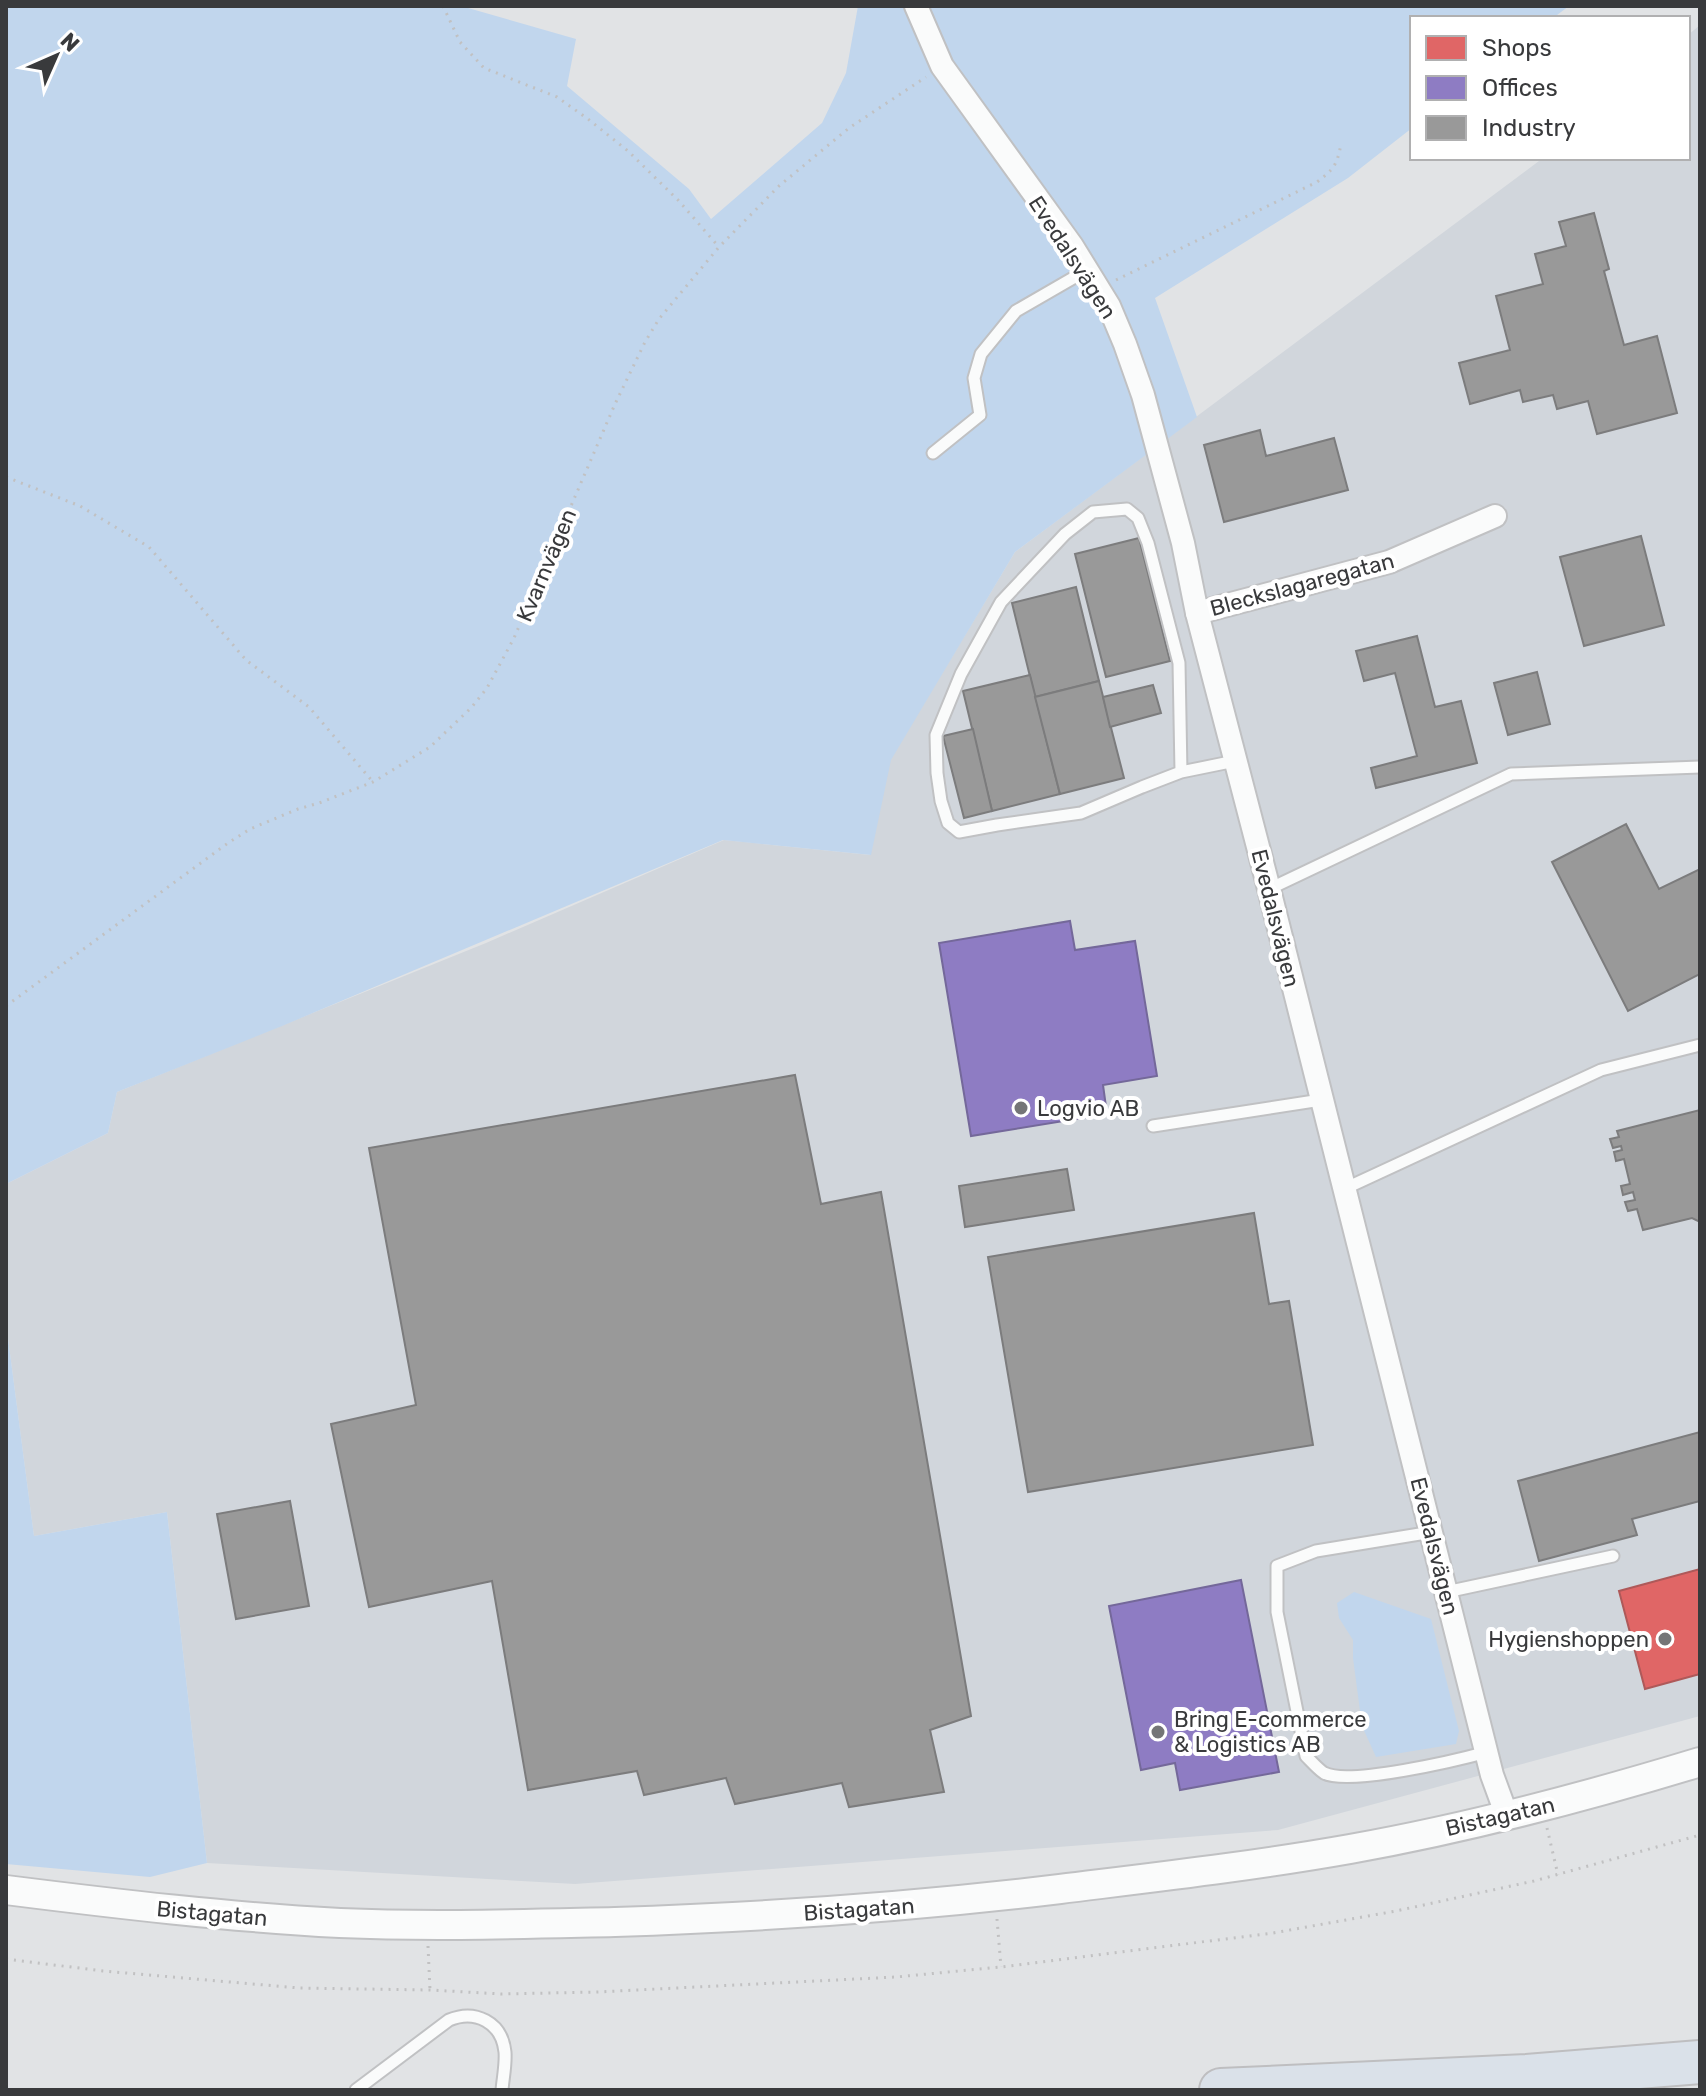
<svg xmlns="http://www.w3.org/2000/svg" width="1706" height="2096" font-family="Rubik,sans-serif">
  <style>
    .built { fill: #d1d6dc }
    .green { fill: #c1d6ed }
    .shops { fill: #e06666; stroke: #ae5959; stroke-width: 2 }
    .offices { fill: #8e7cc3; stroke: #74689a; stroke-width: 2 }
    .industry { fill: #999; stroke: #7c7c7d; stroke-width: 2 }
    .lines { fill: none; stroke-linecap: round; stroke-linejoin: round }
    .service-casing { stroke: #c0c1c3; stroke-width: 15 }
    .minor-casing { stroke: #c0c1c3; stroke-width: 26 }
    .tertiary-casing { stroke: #c0c1c3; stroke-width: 32 }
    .motorway-casing { stroke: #bebec0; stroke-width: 46 }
    .path { stroke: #c1c1c2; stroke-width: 3; stroke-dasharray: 2 6; stroke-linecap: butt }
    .service { stroke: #fafbfb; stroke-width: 11 }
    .minor { stroke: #fafbfb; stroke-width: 22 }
    .tertiary { stroke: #fafbfb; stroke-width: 28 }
    .motorway { stroke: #dae1e9; stroke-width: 42 }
    .poi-dot { fill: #747577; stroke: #fff; stroke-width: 3 }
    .labels { text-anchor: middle; stroke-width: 8; stroke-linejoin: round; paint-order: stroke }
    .street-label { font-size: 22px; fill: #393a3c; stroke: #fff }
    .poi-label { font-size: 22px; fill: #393a3c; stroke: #fff; text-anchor: start }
  </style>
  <rect width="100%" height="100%" fill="#e1e3e5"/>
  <path class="built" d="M1700,25V1716L1278,1830L575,1884L207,1863L167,1512L34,1536L6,1323V1184L108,1133L117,1092L486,943L724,840L870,855L890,760L1015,552L1543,158H1688V35Z"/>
  <g class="green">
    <path d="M6,6H461L576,39L567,86L689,189L711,219L822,123L846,73L858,6H1569L1553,18H1412V128L1348,178L1155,298L1197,417L1015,552L891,760L871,855L723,840L282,1026L117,1092L108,1133L6,1184Z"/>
    <path d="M6,1323L34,1536L167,1512L207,1863L150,1877L6,1864Z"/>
    <path d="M1354,1592L1431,1619L1459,1731L1456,1744L1376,1757L1362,1726L1353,1658V1640L1339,1618L1337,1603Z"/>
  </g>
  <path class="shops" d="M1700,1569V1674L1645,1689L1619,1591Z"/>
  <g class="offices">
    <path d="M1070,921L1075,950L1135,941L1157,1076L1103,1085L1107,1114L971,1136L939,943Z"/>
    <path d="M1241,1580L1279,1772L1180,1790L1175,1763L1141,1770L1109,1606Z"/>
  </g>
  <g class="industry">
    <path d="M1594,213L1609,269L1604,271L1624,345L1657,336L1677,413L1597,434L1588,401L1557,409L1553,395L1523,402L1520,390L1470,404L1459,363L1510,350L1496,296L1543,284L1535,254L1566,246L1559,222Z"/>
    <path d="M1260,430L1266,456L1334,438L1348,490L1224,522L1204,445Z"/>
    <path d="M1641,536L1664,625L1584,646L1560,557Z"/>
    <path d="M1139,538L1170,661L1106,677L1075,554Z"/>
    <path d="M1076,587L1099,681L1035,697L1012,603Z"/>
    <path d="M1417,636L1435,707L1461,701L1477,763L1376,788L1371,768L1417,756L1395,673L1364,681L1356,651Z"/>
    <path d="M1537,672L1550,724L1508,735L1494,683Z"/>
    <path d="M1030,675L1060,794L992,811L963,691Z"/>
    <path d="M1099,681L1124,778L1060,794L1035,697Z"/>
    <path d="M1153,685L1161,713L1110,727L1103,697Z"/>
    <path d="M973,729L992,811L964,818L943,736Z"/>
    <path d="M1626,824L1659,889L1700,869V974L1628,1011L1552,862Z"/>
    <path d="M795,1075L821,1204L881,1192L971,1716L930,1730L944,1792L849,1807L842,1783L735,1804L726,1778L644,1795L637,1771L528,1790L492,1581L369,1607L331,1424L416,1405L369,1148Z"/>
    <path d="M1700,1110V1222L1692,1218L1643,1230L1637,1209L1628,1211L1625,1202L1635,1200L1633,1192L1623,1195L1621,1186L1630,1184L1624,1159L1616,1161L1614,1152L1622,1150L1621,1146L1613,1148L1610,1139L1619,1137L1617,1131Z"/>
    <path d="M1067,1169L1074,1210L965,1227L959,1186Z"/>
    <path d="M1254,1213L1269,1304L1289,1301L1313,1445L1028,1492L988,1257Z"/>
    <path d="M1700,1432V1501L1632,1519L1637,1535L1539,1561L1518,1481Z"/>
    <path d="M290,1501L309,1606L236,1619L217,1514Z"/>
  </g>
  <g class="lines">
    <defs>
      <g id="service">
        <path d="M933,453L980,415L974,378L981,354L1016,311L1087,270"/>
        <path d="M1181,772L1179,663L1148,543L1138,518L1127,509L1093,512L1065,534L1001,602L961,674L936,735L937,773L941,801L948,823L959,832L997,825L1081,813L1142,787L1181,772L1235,761"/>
        <path d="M1269,889L1511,774L1700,767"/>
        <path d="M1153,1126L1321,1100"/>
        <path d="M1344,1189L1601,1070L1700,1045"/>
        <path d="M1432,1532L1316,1551L1277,1566V1612L1306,1756C1311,1761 1318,1769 1324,1773C1349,1786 1458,1760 1487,1752"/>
        <path d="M1446,1592L1613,1556"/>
        <path d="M356,2090L449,2020C475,2009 502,2022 505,2052C506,2064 503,2078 502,2090"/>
      </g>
      <g id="minor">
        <path d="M916,6L942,66L1072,246L1109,306L1125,344L1143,395L1183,543L1197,613L1269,889L1492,1775L1507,1816"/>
        <path d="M1197,613L1389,562L1495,516"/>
      </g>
      <path id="tertiary" d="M6,1890C117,1904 228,1917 340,1923C431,1927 523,1924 615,1922C764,1917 912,1907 1060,1889C1157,1877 1254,1866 1350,1849C1468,1828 1585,1797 1700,1762"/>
      <path id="motorway" d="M1221,2090L1527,2076L1700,2062"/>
    </defs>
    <use href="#service" class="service-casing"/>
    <use href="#minor" class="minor-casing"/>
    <use href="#tertiary" class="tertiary-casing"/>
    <use href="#motorway" class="motorway-casing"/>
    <g class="path">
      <path d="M443,6L460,42L484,68L557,97L588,119L628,151L678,200L719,247"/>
      <path d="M1116,280L1317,182C1334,169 1337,165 1341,144"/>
      <path d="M6,477L80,506L149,547L246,660L309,707L373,782"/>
      <path d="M6,1006L228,843L250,829L298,809L319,803L373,782L430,747L471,708L487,688L514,638L615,404L645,342L659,319L719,247L779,186L849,128L926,77"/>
      <path d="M1547,1828L1558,1875"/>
      <path d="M997,1919L1001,1967"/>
      <path d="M428,1946L430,1990"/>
      <path d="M6,1959L103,1971L299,1988L430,1990L502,1994L597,1992L896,1977L1001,1967L1273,1933L1396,1911L1534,1881L1700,1835"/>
    </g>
    <use href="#service" class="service"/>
    <use href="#minor" class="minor"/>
    <use href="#tertiary" class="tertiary"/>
    <use href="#motorway" class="motorway"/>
  </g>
  <g class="poi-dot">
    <circle cx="1021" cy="1108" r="8"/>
    <circle cx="1665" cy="1639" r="8"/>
    <circle cx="1158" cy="1732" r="8"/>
  </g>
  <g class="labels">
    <g class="street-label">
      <text transform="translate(1073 257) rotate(57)" y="8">Evedalsvägen</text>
      <text transform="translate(546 565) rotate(-67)" y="8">Kvarnvägen</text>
      <text transform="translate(1302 584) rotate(-15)" y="8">Bleckslagaregatan</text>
      <text transform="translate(1276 918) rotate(76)" y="8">Evedalsvägen</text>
      <text transform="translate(1435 1546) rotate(76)" y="8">Evedalsvägen</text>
      <text transform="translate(1500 1816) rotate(-13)" y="8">Bistagatan</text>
      <text transform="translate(859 1909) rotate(-4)" y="8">Bistagatan</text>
      <text transform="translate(212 1913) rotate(5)" y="8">Bistagatan</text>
    </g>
    <g class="poi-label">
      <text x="1037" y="1116">Logvio AB</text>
      <text x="1649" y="1647" text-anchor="end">Hygienshoppen</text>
      <text x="1174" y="1727">Bring E-commerce<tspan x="1174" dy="25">&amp; Logistics AB</tspan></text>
    </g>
  </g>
  <rect width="1706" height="2096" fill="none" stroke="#393a3c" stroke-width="16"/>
  <rect x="1410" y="16" width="280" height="144" fill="#ffffff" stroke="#b0b0b1" stroke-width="2"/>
  <rect x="1426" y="36" width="40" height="24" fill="#e06666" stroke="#b0b0b1" stroke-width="2"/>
  <text x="1482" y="56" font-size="24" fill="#393a3c">Shops</text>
  <rect x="1426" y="76" width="40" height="24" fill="#8e7cc3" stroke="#b0b0b1" stroke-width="2"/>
  <text x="1482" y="96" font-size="24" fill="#393a3c">Offices</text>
  <rect x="1426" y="116" width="40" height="24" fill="#999999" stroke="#b0b0b1" stroke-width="2"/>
  <text x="1482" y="136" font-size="24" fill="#393a3c">Industry</text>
  <g transform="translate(56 56) rotate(45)" stroke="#ffffff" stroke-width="6" paint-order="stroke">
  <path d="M0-6L14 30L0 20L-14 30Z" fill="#393a3c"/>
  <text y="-12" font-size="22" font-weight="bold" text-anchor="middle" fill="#393a3c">N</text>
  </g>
</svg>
